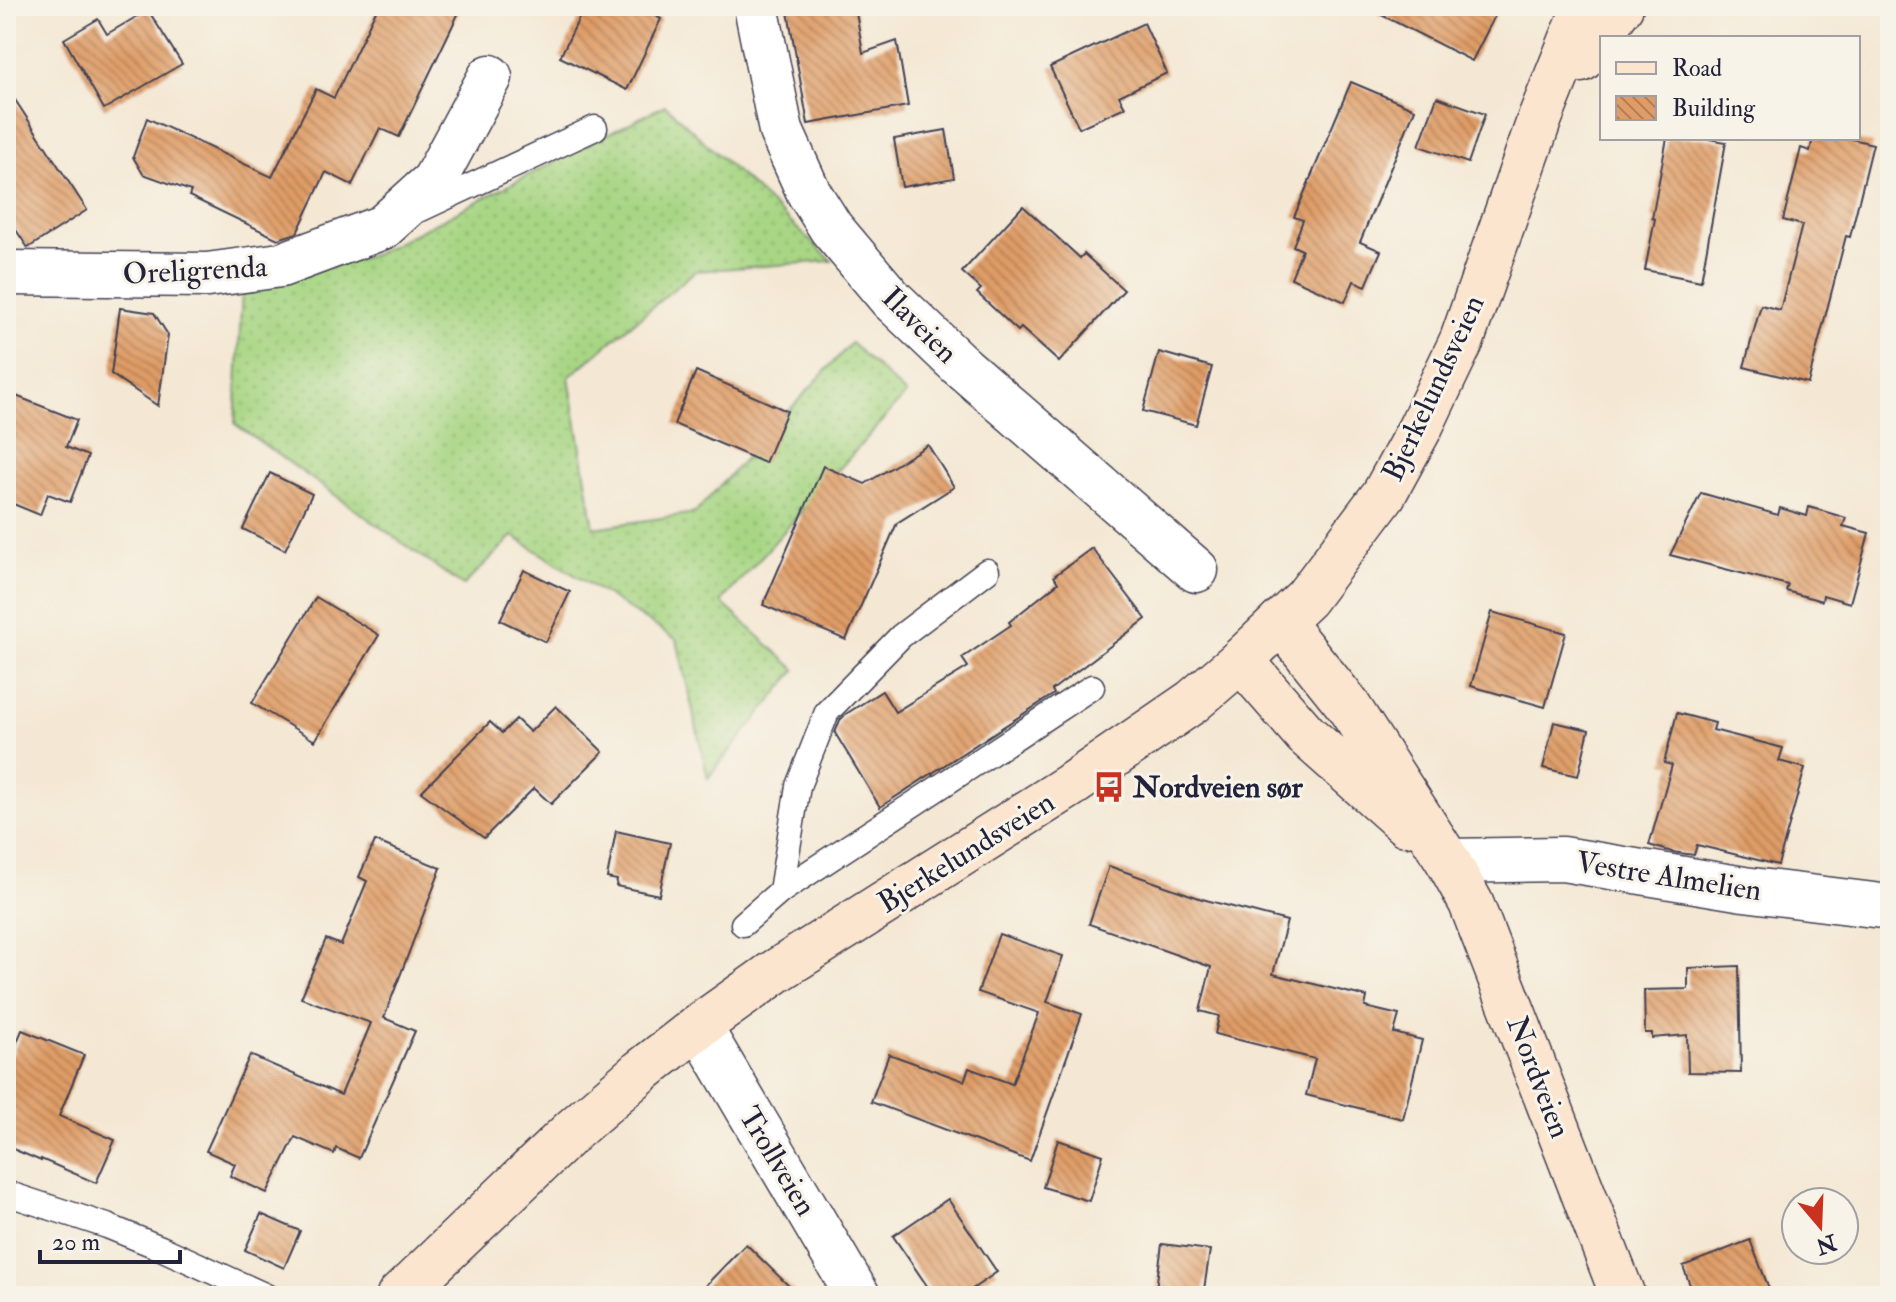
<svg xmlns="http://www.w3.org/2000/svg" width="1896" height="1302" font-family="'IM FELL Double Pica',serif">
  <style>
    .grass { fill: url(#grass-dots); stroke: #657c60; stroke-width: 2 }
    .building { fill: url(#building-back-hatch) }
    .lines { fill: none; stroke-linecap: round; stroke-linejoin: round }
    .service-casing { stroke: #424052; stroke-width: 27 }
    .minor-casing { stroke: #424052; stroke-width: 47 }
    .secondary-casing { stroke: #424052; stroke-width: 47 }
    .service { stroke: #fff; stroke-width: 24 }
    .minor { stroke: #fff; stroke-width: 44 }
    .secondary { stroke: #fce5cf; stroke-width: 44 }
    .labels { text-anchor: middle; stroke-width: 6; stroke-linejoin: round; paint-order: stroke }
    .street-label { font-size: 30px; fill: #22223b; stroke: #f7f3e8 }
    .poi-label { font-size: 30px; font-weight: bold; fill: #22223b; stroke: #f7f3e8; text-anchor: start }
  </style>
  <defs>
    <pattern id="grass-dots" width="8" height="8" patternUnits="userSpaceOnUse" patternTransform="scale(2)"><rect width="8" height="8" fill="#a8d684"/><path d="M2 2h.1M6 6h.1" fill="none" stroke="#90b773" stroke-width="1.8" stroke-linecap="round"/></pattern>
    <pattern id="building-back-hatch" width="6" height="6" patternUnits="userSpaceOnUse" patternTransform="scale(2)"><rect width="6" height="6" fill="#df9c66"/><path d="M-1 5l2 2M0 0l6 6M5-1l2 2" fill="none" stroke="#b47f55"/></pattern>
  </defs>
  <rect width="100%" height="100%" fill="#f7f3e8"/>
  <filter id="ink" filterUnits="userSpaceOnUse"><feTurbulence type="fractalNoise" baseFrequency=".0125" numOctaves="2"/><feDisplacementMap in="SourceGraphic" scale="16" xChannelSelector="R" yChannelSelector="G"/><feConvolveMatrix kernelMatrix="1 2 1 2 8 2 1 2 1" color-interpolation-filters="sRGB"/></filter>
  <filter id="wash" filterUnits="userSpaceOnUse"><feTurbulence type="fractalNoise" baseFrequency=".006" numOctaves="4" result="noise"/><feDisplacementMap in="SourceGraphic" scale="32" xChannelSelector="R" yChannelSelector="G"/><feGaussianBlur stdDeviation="1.8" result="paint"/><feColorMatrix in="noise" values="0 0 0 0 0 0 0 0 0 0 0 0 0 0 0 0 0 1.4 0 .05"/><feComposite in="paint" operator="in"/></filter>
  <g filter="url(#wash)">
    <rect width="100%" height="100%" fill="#f4e8d4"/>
    <path class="grass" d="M665,105L832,261L695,271L569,377L594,528L695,513L851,343L906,394L721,602L796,670L708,778L677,640L513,536L463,586L235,424L242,291L373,255Z"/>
    <g id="blocks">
      <g class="building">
        <path d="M378,6H462L399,137L380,128L352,185L326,172L297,233L278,239L189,196L191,191L143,174L133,157L147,118L272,177L316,89L334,98Z"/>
        <path d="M585,6H637L661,19L627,90L560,57Z"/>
        <path d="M787,6H855L863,53L897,41L908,106L808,124Z"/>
        <path d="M1364,6H1500L1472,61Z"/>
        <path d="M148,10L182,64L104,109L64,39L98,19L107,34Z"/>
        <path d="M1144,23L1167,73L1119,96L1125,107L1079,128L1050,67Z"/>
        <path d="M1351,82L1415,109L1360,242L1381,251L1366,286L1354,281L1345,302L1291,278L1302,250L1293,246L1303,220L1294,217Z"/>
        <path d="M6,86L87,210L28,248L6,215Z"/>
        <path d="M1437,97L1485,114L1468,163L1419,146Z"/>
        <path d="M946,130L954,178L902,187L894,139Z"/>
        <path d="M1667,138H1704L1726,142L1701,281L1645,270L1655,219L1652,218Z"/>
        <path d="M1813,138H1848L1873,144L1850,237L1846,236L1808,383L1744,367L1761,305L1780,310L1802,225L1783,220L1801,148L1810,151Z"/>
        <path d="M1023,206L1080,258L1084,254L1124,290L1059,362L1021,328L1018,331L977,293L981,289L962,272Z"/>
        <path d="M120,308L154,313L168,335L158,406L111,374Z"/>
        <path d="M1159,352L1212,367L1196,425L1143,411Z"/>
        <path d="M696,371L787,411L765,463L674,424Z"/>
        <path d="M16,396L77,420L66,447L88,456L70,502L48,494L40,515L6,501V421Z"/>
        <path d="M928,445L954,487L897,523L846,640L763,605L823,466L865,484Z"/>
        <path d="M270,473L312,494L285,550L243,529Z"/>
        <path d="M1701,493L1778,515L1780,508L1807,516L1809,507L1846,518L1843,526L1869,533L1850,603L1823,595L1822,601L1786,591L1788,585L1670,555Z"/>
        <path d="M1092,548L1146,619L1052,690L1054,694L880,807L835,733L840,720L846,714L882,691L895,712L968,667L962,658L1011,625L1009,622L1058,583L1054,576Z"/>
        <path d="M524,570L570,592L546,642L500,620Z"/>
        <path d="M316,597L379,635L315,741L252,703Z"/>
        <path d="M1492,612L1566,633L1545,707L1471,686Z"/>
        <path d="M556,706L603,752L551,804L534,788L484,838L421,792L490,722L502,733L516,719L530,732Z"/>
        <path d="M1677,713L1715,723L1713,730L1783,748L1779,761L1805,768L1778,865L1697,845L1694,855L1672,852L1649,845L1672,765L1664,763Z"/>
        <path d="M1554,722L1589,730L1578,776L1543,768Z"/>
        <path d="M616,831L670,843L659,895L616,886L617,880L607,878Z"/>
        <path d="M375,841L441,868L384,1018L415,1031L359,1158L336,1148L334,1154L295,1137L267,1193L230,1176L235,1164L206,1151L250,1055L341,1095L371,1023L301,998L326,939L341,945L367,881L359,877Z"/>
        <path d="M1109,866L1202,899L1287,921L1273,974L1367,997L1365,1007L1399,1015L1394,1033L1422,1040L1403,1119L1306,1095L1315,1059L1215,1034L1219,1016L1200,1011L1211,967L1089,924Z"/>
        <path d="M999,934L1063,956L1047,1002L1082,1014L1030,1161L871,1102L889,1054L964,1081L969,1068L1012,1084L1039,1013L978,992Z"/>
        <path d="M1739,966L1741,1073L1688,1072L1687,1035L1652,1038V1033H1645L1644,990L1688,989V968Z"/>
        <path d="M22,1030L84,1055L59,1116L115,1140L96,1183L41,1159V1161L6,1146V1069Z"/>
        <path d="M1058,1140L1103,1155L1089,1201L1043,1187Z"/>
        <path d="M948,1199L997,1272L962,1296H934L893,1236Z"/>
        <path d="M261,1214L300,1231L284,1268L245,1250Z"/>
        <path d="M1750,1240L1772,1296H1694L1683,1266Z"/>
        <path d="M746,1244L799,1296H695Z"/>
        <path d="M1162,1244L1210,1250L1203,1296H1155Z"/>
      </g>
    </g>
  </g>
  <g filter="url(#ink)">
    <use href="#blocks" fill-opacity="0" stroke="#424052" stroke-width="2"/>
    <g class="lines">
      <defs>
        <g id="service">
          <path d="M421,209L595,128"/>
          <path d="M781,891L798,786L827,712L901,636L987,571"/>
          <path d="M743,924L781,891L1092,687"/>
          <path d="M6,1193L107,1226L161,1248L266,1296"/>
        </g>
        <g id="minor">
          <path d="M756,6L781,131L809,193L831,228L891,299L960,365L1196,570"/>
          <path d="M6,273L207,275L281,265L383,227L434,181L490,77"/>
          <path d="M1448,861L1563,859L1744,889L1890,907"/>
          <path d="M699,1026L858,1296"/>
        </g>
        <g id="secondary">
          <path d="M1581,60L1621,6"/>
          <path d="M1281,622L1347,704L1448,861L1471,903L1623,1296"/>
          <path d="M1241,660L1306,735L1406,824"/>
          <path d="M399,1296L573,1130L640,1072L699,1026L775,972L1071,785L1192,702L1241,660L1306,598L1384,494L1420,428L1462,340L1540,118L1585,6"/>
        </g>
      </defs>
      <use href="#service" class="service-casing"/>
      <use href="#minor" class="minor-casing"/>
      <use href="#secondary" class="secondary-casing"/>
      <use href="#service" class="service"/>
      <use href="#minor" class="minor"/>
      <use href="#secondary" class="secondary"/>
    </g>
  </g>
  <defs>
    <symbol id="bus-bare" viewBox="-9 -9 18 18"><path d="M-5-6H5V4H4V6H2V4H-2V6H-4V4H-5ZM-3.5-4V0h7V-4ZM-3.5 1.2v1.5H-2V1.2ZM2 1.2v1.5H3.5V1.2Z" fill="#c8321e" stroke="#f7f3e8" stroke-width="2.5" paint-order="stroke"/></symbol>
  </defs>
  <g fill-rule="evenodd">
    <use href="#bus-bare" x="1087" y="765" width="44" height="44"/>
  </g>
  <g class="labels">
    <g class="street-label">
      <text transform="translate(195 270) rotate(-3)" y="10">Oreligrenda</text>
      <text transform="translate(920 325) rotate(45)" y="10">Ilaveien</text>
      <text transform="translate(1433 388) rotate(-65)" y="10">Bjerkelundsveien</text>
      <text transform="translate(966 852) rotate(-32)" y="10">Bjerkelundsveien</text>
      <text transform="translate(1669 876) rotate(9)" y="10">Vestre Almelien</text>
      <text transform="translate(1539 1077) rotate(69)" y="10">Nordveien</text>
      <text transform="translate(778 1161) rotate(59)" y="10">Trollveien</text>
    </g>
    <g class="poi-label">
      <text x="1133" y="797">Nordveien sør</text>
    </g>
  </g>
  <rect width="1896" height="1302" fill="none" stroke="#f7f3e8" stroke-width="32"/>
  <rect x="1600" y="36" width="260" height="104" fill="#f7f3e8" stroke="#a29fa3" stroke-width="2"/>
  <rect x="1616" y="62" width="40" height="12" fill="#fce5cf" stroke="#a29fa3" stroke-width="2"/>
  <text x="1672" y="76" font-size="24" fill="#22223b">Road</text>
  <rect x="1616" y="96" width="40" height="24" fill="url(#building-back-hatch)" stroke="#a29fa3" stroke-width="2"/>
  <text x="1672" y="116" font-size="24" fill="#22223b">Building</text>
  <g transform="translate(1820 1226) rotate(161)"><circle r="38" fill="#f7f3e8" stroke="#a29fa3" stroke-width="2"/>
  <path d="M0-6L14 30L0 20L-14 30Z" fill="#c8321e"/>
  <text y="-12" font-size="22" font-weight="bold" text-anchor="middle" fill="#22223b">N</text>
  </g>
  <path d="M40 1250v12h140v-12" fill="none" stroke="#22223b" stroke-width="4"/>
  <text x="52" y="1250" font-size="24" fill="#22223b" stroke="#f7f3e8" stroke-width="6" paint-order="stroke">20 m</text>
</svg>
